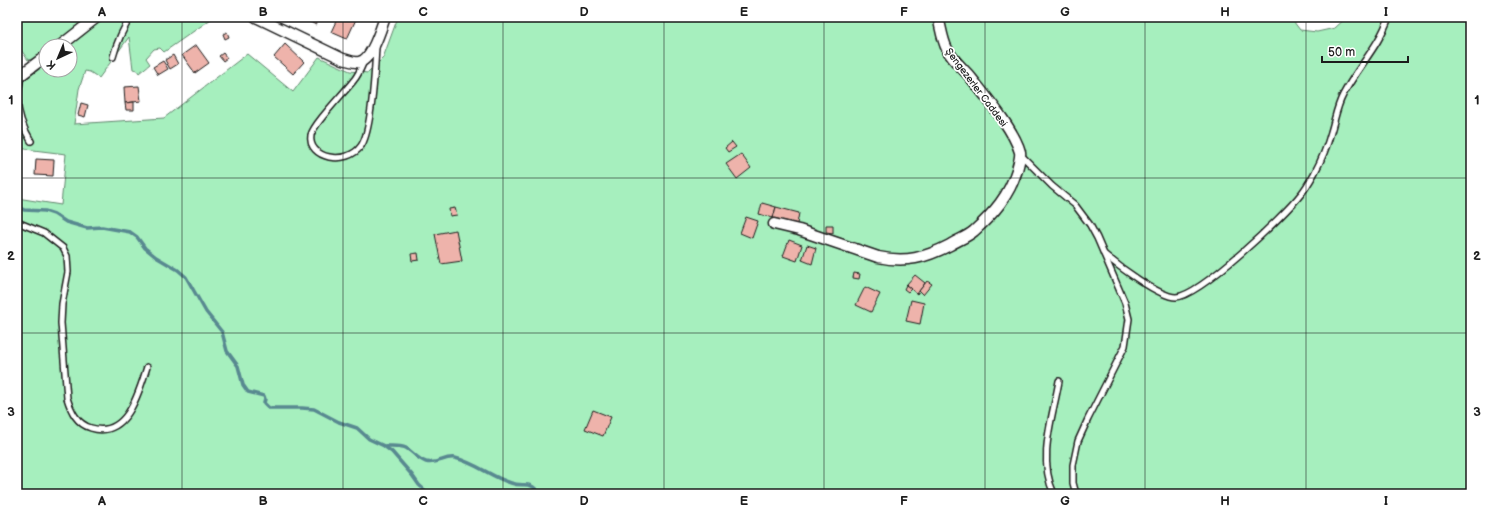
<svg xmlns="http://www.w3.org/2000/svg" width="1488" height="511" font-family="'Balsamiq Sans',sans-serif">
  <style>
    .green { fill: #a6efbe; stroke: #61866d }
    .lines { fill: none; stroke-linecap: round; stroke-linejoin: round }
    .stream { stroke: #598990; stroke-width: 3.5 }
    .building { fill: #eeb3ab; stroke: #1c1c1c }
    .lane-casing { stroke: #1c1c1c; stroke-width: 8 }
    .street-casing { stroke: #1c1c1c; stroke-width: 13 }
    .lane { stroke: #fff; stroke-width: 5 }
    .street { stroke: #fff; stroke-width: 10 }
    .grid { fill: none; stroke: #1c1c1c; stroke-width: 1; stroke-opacity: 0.55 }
    .labels { text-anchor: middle; stroke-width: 3.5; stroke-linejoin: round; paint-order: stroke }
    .street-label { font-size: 10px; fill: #1c1c1c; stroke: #fff }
    .neatline { fill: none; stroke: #1c1c1c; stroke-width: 1.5 }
    .grid-label { font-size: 13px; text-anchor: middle; font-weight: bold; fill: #1c1c1c }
  </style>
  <rect width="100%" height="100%" fill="#fff"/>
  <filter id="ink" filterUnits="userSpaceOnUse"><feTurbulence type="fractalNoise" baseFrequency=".025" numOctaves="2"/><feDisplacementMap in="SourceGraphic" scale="8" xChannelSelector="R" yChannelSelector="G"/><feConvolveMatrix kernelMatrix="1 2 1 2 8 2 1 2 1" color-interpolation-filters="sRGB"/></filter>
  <g filter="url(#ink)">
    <g class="green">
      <path d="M17,17H87L52,46H46V51C40,55 35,59 28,60L17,44Z"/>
      <path d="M103,17H214L164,52L160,48L154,49L146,58L150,64L139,73L137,70L133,69L129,37L99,78L90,72L85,71L79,89L74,124L164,118L247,54L293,92L319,57L350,71L368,73L383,58L398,17H1290L1300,30L1317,32L1335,28L1347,17H1471V494H17V198L61,205L66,154L17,148V86L46,64V70H70L69,46L85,34Z"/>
    </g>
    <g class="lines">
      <g class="stream">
        <path d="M17,206L24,210L45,211L54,214L66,222L87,228L102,227L130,232L137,237L145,248L156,257L178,270L186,277L206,312L222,332L227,351L238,366L243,385L248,392L264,396L265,399L264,403L269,408H302L314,409L339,422L357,428L369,439L384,446L392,452L412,475L419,485L429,494"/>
        <path d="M385,446C391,446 400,445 406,448C413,452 417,459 426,462C437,465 445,456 455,458C476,463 491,477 511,483C525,488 529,479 540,494"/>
      </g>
    </g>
    <g class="building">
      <path d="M301,17H320L316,25Z"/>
      <path d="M338,17H357L347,39L331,32Z"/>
      <path d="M227,32L229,37L225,39L223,34Z"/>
      <path d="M285,44L304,62L293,74L274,57Z"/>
      <path d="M196,45L209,63L195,73L182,55Z"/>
      <path d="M223,53L227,58L223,61L219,56Z"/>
      <path d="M173,55L178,64L170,69L165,60Z"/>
      <path d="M163,61L168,69L158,75L153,67Z"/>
      <path d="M139,86L141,101L125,103L124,87Z"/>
      <path d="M134,102V110H126L125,103Z"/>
      <path d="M81,103L88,105L85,117L78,115Z"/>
      <path d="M732,142L736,147L728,152L725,148Z"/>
      <path d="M741,154L751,168L737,179L726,164Z"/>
      <path d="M36,159L54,160L53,176L35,175Z"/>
      <path d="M762,203L776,207L773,218L759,214Z"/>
      <path d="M776,207L799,213L797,224L773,218Z"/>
      <path d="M455,208L457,215L450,216L449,209Z"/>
      <path d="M746,217L758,221L752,238L740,233Z"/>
      <path d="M826,225H833V233L826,232Z"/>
      <path d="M456,230L462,261L441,264L435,234Z"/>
      <path d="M789,240L802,245L797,261L783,256Z"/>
      <path d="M807,245L816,248L812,264L802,260Z"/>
      <path d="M418,253L419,260L412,261L411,254Z"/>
      <path d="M854,273L860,274L859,279L853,278Z"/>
      <path d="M915,275L925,283L917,294L906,285Z"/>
      <path d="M927,281L932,284L923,295L919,291Z"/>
      <path d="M906,285L911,289L908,292L904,289Z"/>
      <path d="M865,287L880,294L871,312L856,305Z"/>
      <path d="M911,300L924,303L920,324L906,321Z"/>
      <path d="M593,410L611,417L603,436L585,429Z"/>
    </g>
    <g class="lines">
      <defs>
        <g id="lane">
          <path d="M1312,17H1321"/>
          <path d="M113,57C117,42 122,30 131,17"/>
          <path d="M364,61C361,68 359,74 354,80C345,92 314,123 311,135C307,159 347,166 361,146C372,131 375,67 376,47"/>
          <path d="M17,98L21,76"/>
          <path d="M17,99C18,115 23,128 31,141"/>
          <path d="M1021,155L1052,186L1075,205L1090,225L1097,238L1125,303L1129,319L1125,346L1088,419L1078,441L1073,465V483L1076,494"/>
          <path d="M17,222L44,233L63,248L67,256L68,272L62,304L61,323L67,398C71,411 77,424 91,428C127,439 139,392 147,367"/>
          <path d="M1104,254C1117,265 1159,297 1176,297C1200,296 1285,215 1301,194C1306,188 1310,181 1314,174C1321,161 1327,147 1331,132C1335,119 1337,106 1343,95C1357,68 1379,46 1389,17"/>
          <path d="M1054,494C1037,458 1053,417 1059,381"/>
        </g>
        <g id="street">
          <path d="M256,17L343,59C348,60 354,63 359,62C372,60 381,28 385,17"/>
          <path d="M60,46L97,17"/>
          <path d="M17,78L46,56"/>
          <path d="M774,224L799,230L878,257C906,263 925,258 950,245C958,240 967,237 974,231C994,213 1009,196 1017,170C1018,165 1021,157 1020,152C1014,130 987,98 972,79C964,69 953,61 947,49C942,39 941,28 938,17"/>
        </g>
      </defs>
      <use href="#lane" class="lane-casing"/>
      <use href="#street" class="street-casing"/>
      <use href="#lane" class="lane"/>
      <use href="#street" class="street"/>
    </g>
  </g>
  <path class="grid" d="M182,17V494M343,17V494M503,17V494M664,17V494M824,17V494M985,17V494M1145,17V494M1306,17V494M17,178H1471M17,333H1471"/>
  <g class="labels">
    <g class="street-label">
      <text transform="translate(977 87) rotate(53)" y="4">Şengezerler Caddesi</text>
    </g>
  </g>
  <rect width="1488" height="511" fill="none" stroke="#fff" stroke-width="44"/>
  <g transform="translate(58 58) rotate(224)"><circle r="19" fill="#ffffff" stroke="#a4a4a4"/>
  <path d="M0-3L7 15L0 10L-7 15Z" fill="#1c1c1c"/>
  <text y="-6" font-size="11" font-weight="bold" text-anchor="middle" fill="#1c1c1c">K</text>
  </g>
  <path d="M1322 56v6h86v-6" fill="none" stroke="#1c1c1c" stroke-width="2"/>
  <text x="1328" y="56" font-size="12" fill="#1c1c1c" stroke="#ffffff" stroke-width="3" paint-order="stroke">50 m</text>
  <rect x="22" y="22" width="1444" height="467" class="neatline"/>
  <g class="grid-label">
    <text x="102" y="16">A</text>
    <text x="263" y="16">B</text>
    <text x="423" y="16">C</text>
    <text x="584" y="16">D</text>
    <text x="744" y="16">E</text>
    <text x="904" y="16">F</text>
    <text x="1065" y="16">G</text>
    <text x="1225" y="16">H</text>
    <text x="1386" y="16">I</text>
    <text x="11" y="104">1</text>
    <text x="1477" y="104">1</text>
    <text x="11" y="260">2</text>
    <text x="1477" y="260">2</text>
    <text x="11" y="416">3</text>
    <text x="1477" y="416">3</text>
    <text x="102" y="505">A</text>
    <text x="263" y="505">B</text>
    <text x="423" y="505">C</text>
    <text x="584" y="505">D</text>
    <text x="744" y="505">E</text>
    <text x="904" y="505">F</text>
    <text x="1065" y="505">G</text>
    <text x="1225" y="505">H</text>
    <text x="1386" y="505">I</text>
  </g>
</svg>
